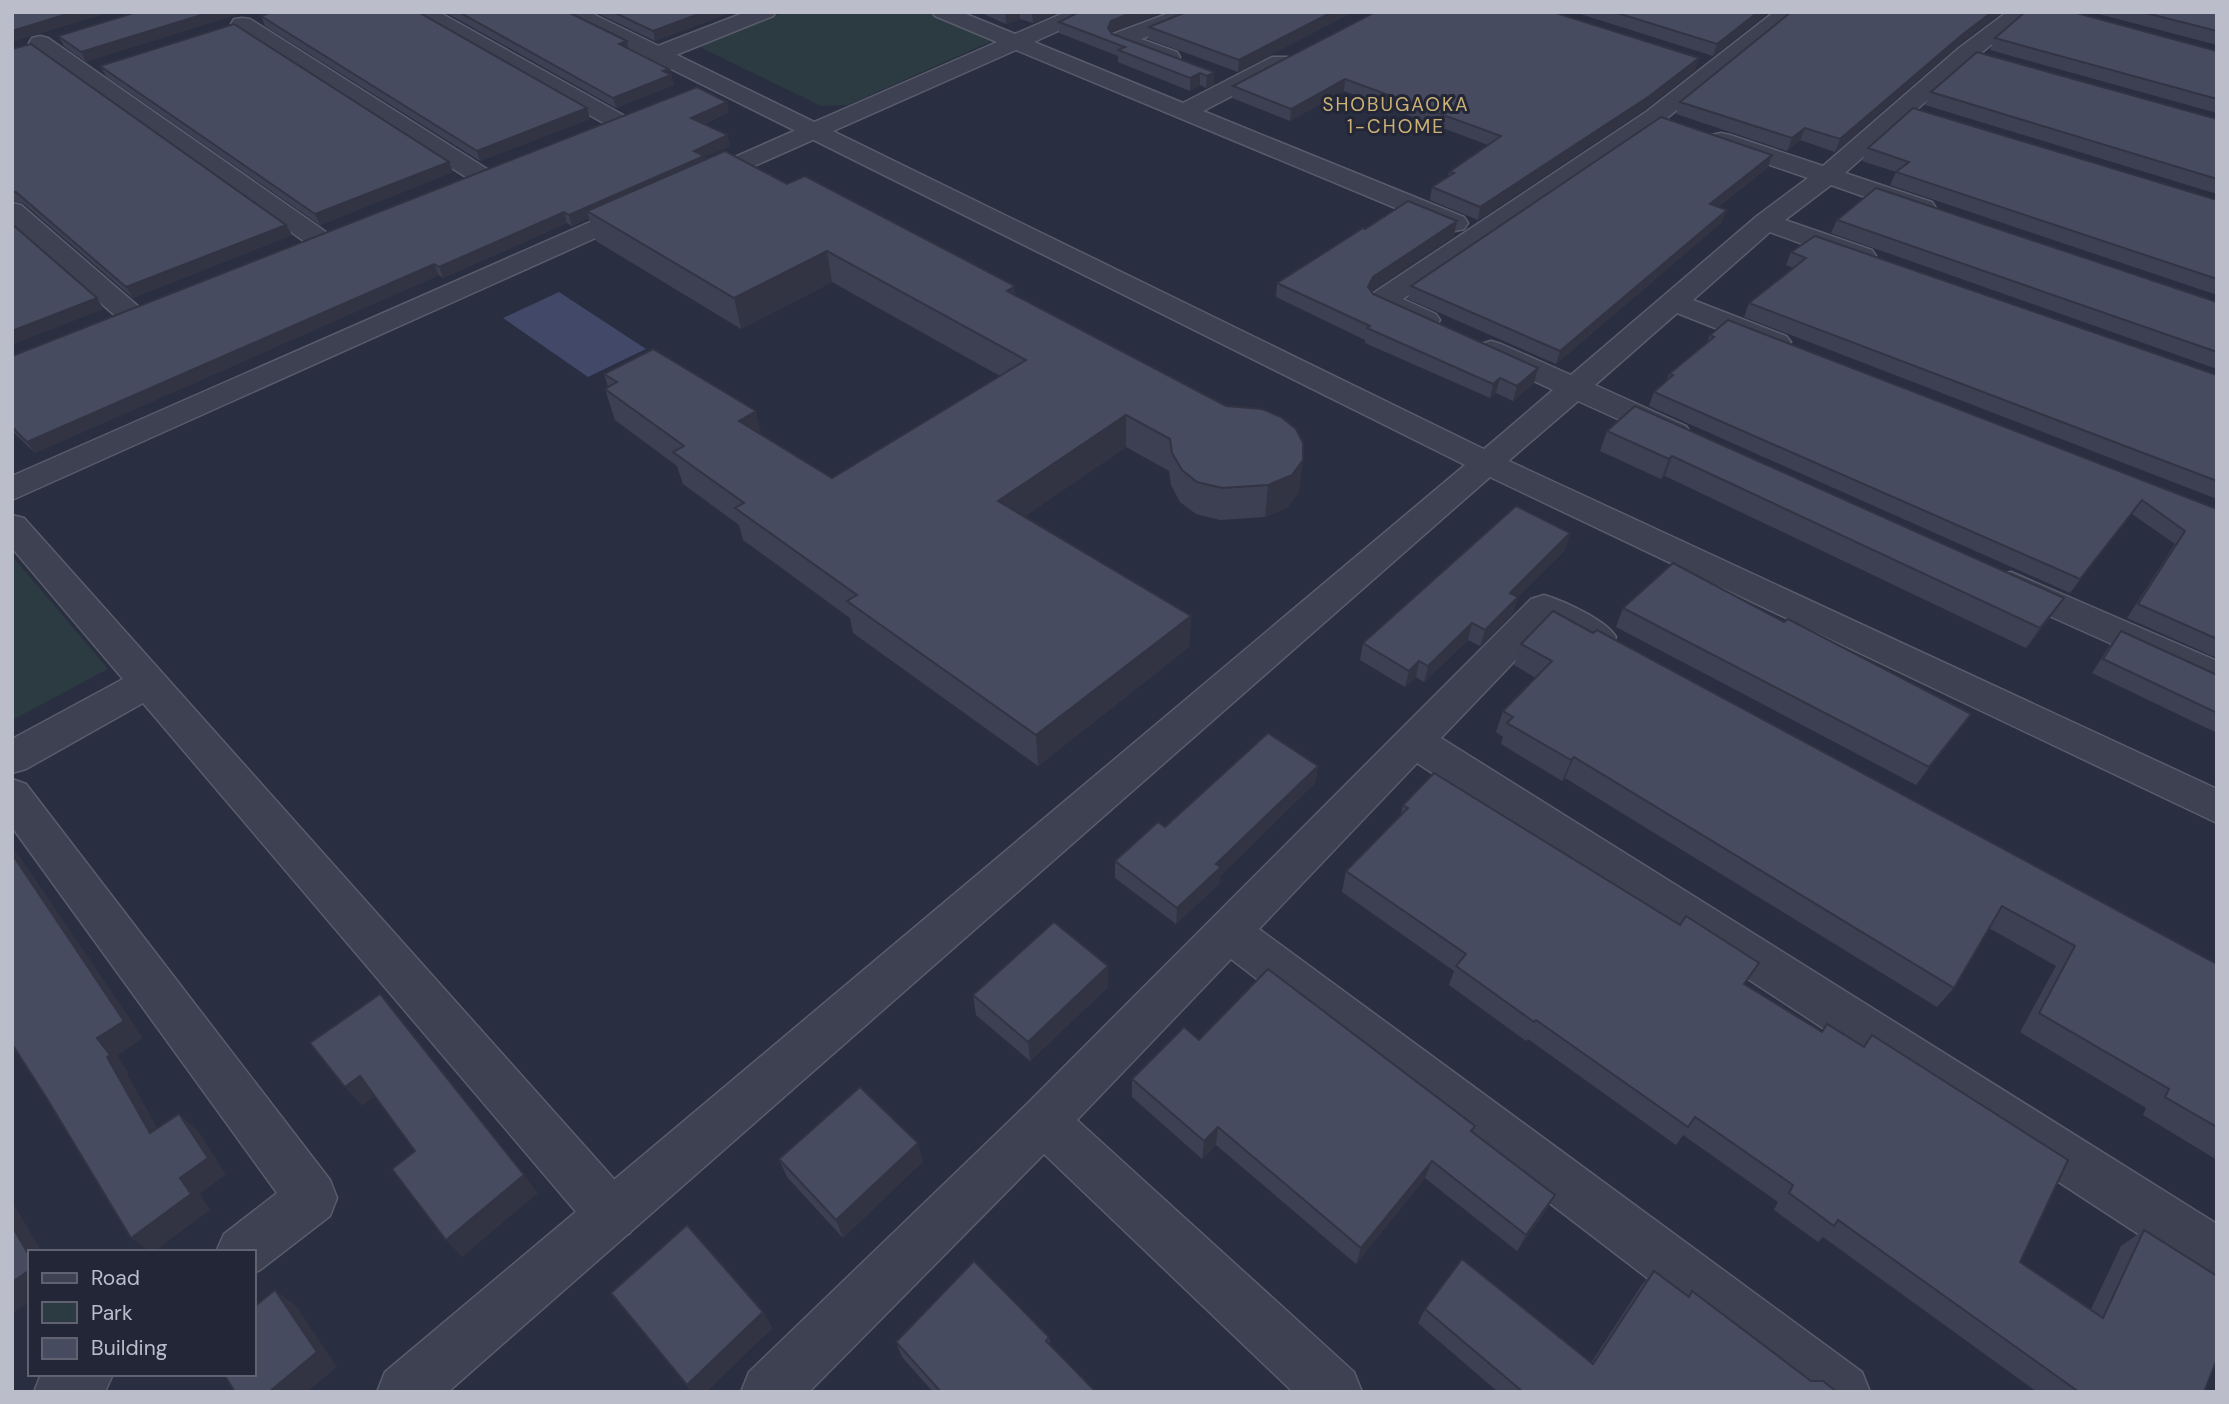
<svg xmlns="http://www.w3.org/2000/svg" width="2229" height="1404" font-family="'DM Sans',sans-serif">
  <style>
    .green { fill: #2c3a42 }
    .water { fill: #424868 }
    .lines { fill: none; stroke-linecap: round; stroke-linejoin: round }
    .minor-casing { stroke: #595c6b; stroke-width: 3 }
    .tertiary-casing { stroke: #595c6b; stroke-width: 3 }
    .minor { fill: #3e4151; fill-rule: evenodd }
    .tertiary { fill: #3e4151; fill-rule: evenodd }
    .wall { fill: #3d4053 }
    .shaded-wall { fill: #323443 }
    .building { fill: #474b60; stroke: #323443; stroke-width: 2 }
    .labels { text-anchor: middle; stroke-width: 6; stroke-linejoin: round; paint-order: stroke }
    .far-neighbourhood-label { font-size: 19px; letter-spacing: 2px; fill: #ccb275; stroke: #232636 }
  </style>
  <rect width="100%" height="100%" fill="#2a2e41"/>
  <g class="green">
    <path d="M785,12H926L994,40L848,105L821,106L698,46Z"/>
    <path d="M12,556L108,669L12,720Z"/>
  </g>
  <path class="water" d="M559,292L646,349L588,377L503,318Z"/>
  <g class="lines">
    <defs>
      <g id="minor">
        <path d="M413,12H439L623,115L627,120L623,125H607L416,16Z"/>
        <path d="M746,12H776L773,16L666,59H650L647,54L650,49Z"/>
        <path d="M932,12H961L1015,34L1066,12H1094L1091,16L1034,42L1183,103L1272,57H1288L1291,62L1288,67L1203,111L1464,217L1468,223L1464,229L1455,231L1446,229L1016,50L707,187L698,190L689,187L685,182L689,177L997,42L935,16Z"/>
        <path d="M1172,12H1202L1199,16L1141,39L1177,52L1180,57L1177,62H1161L1113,44L1110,39L1113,34Z"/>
        <path d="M1774,12H1798L1662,122L1403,299L1436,314L1440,320L1436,326C1415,332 1392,315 1372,306L1368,300L1372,294L1646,112Z"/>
        <path d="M2007,12H2031L1975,58L1845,173L1932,202L1936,208L1932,214L1923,216L1914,214L1831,185L1785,220L1872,250L1876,256L1872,262L1862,264L1852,262L1770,232L1693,300L1786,336L1791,342L1786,348L1776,351L1766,348L1677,313L1595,385L1686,426L1691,433L1686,440L1675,443L1664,440L1578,401L1498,470L1487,473L1476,470L1471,463L1476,456L1553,390L1481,356L1476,350L1481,344L1491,341L1501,344L1571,375L1757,216L1808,178L1712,145L1709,140L1712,135L1721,133L1730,135L1823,166L1959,48Z"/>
        <path d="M242,18L250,19L487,169L491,174L487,179L478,182L469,179L234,29L231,24L234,19Z"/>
        <path d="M40,36L48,38L326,232L330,238L326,244L317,246L308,244L32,48L29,43L32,38Z"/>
        <path d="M640,200L649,202L653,208L649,214L12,500V476Z"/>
        <path d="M12,203L21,205L139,307L143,313L139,319L129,322L119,319L12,225Z"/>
        <path d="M12,515L24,518L630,1197L638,1215L630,1233L612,1240L594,1233L143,703L26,769L12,773V739L123,679L12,548Z"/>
        <path d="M2011,572L2217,661V691L1998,593L1993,584L1998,575Z"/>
        <path d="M1544,595C1564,601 1606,620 1616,637L1611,646C1588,653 1568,637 1548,626L1441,738L2217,1224V1280L2198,1273L1417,763L1259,929L1862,1372L1870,1392H1796L1231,959L1077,1120L1354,1372L1362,1392H1293L1044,1154L809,1392H741L749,1372L1026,1105L1531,599Z"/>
        <path d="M12,779L26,784L330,1180L337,1198L330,1216L260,1270L254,1273V1252H216L224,1234L277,1193L12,827Z"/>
        <path d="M41,1374H113L105,1392H34Z"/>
      </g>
      <path id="tertiary" d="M562,12H589L1498,456L2217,789V823L1490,477L448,1392H377L385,1372L1465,465L565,16Z"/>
    </defs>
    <use href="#minor" class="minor-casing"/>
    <use href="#tertiary" class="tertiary-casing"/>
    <use href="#minor" class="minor"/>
    <use href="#tertiary" class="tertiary"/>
  </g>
  <g class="wall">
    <path d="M137,12L86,62L64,46L58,36Z"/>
    <path d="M445,12H568L629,49L669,69L674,85L616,108Z"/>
    <path d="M595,12H732L655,41Z"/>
    <path d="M979,12H1059L1033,23L1020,19L1006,24Z"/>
    <path d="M1186,12H1353L1238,72L1148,39L1149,27Z"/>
    <path d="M1375,12L1695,70L1644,110L1478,220L1430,200L1432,187L1448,177L1449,172L1488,145L1344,91L1290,121L1232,98L1233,86Z"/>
    <path d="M1574,12H1769L1713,56Z"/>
    <path d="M2091,12H2217V45Z"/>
    <path d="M261,16L587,108L590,119L480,161L265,26Z"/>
    <path d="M1059,22L1111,33L1112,34L1214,72V84L1206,88L1200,85L1190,91L1118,62V56L1059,33Z"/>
    <path d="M1995,38L2217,51V113L1990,50Z"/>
    <path d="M1957,46L1835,152L1800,140L1787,151L1676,114L1680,102Z"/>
    <path d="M12,49L286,225L292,235L133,298L23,203L12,201Z"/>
    <path d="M100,66L449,162L453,172L320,225L106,76Z"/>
    <path d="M1931,92L2217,119V194L1925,105Z"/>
    <path d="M729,112L704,124L730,146L704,157L705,159L787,184L1016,296L1299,492L1288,507L1265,517L1220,520L1196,514L1180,502L1171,485L1169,471L1126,447L1025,516L1191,616L1189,647L1038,766L853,633L850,618L743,540L739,525L683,484L677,466L615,420L605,389L608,387L604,374L761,434L832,478L1000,376L832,282L741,329L596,241L589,218L572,226L567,223L443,278L439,275L35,453L12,431V356Z"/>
    <path d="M1868,148L2217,200V295L1890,185L1896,172L1862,161Z"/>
    <path d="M1772,155L1768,167L1718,207L1722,222L1556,364L1408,299L1411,286Z"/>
    <path d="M1837,220L2217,302V369L1831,233Z"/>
    <path d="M1457,221L1454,236L1371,291L1373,294L1534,383L1513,401L1496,393L1490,398L1365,343V340L1276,297L1277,283L1365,229Z"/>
    <path d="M1791,252L2217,375V499L1744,317L1749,303L1793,268L1786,265Z"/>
    <path d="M1710,335L2217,509V658L2127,618L2175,544L2132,514L2070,593L1649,406L1654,392L1666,381L1669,374L1707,343Z"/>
    <path d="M1635,406L2050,618L2026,648L1665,476L1661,479L1600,451L1607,431Z"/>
    <path d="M1570,533L1565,550L1518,597L1513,613L1480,646L1468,640L1424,682L1416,677L1405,687L1360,660L1363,643Z"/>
    <path d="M1623,608L1958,732L1916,785L1616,627Z"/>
    <path d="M2121,631L2217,675V733L2092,673L2110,645Z"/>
    <path d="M1593,633L2217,964V1160L2143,1115L2146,1108L2020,1032L2056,966L1989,928L1954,988L1937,1007L1565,778L1562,781L1501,744L1503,737L1496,732L1503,711L1536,678L1514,665L1521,644Z"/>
    <path d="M1318,766L1315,783L1220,876L1219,884L1176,924L1115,878V861L1165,827Z"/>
    <path d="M1403,805L1745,984L1821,1032L1827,1024L1863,1046L1872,1035L2020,1262L2091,1309L2121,1246L2144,1230L2217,1276V1365L2215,1364L2204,1392H2037L1823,1237L1818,1242L1774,1210L1778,1202L1683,1135L1676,1145L1528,1039L1526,1041L1449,985L1454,971L1342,892L1346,871L1400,817Z"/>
    <path d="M1108,987L1030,1061L976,1015L973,995Z"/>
    <path d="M1199,1040L1472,1132L1545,1212L1517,1251L1425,1178L1356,1264L1216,1145L1202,1159L1132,1097V1079Z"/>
    <path d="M779,1159L923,1161L843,1238L787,1177Z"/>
    <path d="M1654,1271L1688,1296L1692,1291L1811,1381L1837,1392H1498L1418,1323L1425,1309L1591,1363L1641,1286Z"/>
    <path d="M611,1293L763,1312L772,1328L706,1392H692Z"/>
    <path d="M1049,1337L1050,1345L1096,1392H933L902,1357L896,1342Z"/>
  </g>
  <g class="shaded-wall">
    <path d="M74,12H112L12,42V31Z"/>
    <path d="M211,12H246L86,62L81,52Z"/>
    <path d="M704,12H732L655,41L653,31Z"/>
    <path d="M1005,12H1020V19L1006,24Z"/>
    <path d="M1032,12H1059L1033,23Z"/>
    <path d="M1133,12H1164L1111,33L1108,28L1111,21Z"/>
    <path d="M1332,12H1353L1238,72L1239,60Z"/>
    <path d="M1758,12H1769L1713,56L1717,44Z"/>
    <path d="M1992,12H2003L1957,46L1835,152L1840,139L1963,34Z"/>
    <path d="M627,41L629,51L619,44Z"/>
    <path d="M1699,58L1695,70L1644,110L1478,220L1480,207Z"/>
    <path d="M669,69L674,85L616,108L613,98Z"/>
    <path d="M1214,72V84L1206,88L1207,76Z"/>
    <path d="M1200,73V85L1190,91V78Z"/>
    <path d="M1345,79L1344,91L1290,121L1291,109Z"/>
    <path d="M727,102L729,112L694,128L691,118Z"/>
    <path d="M587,108L590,119L480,161L477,151Z"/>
    <path d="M1805,128L1800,140L1787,151L1792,138Z"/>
    <path d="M728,135L730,146L704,157L706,167L587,211L589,218L572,226L569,215L694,151Z"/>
    <path d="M1772,155L1768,167L1706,216L1710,204Z"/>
    <path d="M449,162L453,172L320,225L315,214Z"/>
    <path d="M1727,210L1722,222L1556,364L1560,351Z"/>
    <path d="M564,212L567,223L443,278L439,267Z"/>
    <path d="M1457,221L1454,236L1371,292L1368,287L1373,277Z"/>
    <path d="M286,225L292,235L133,298L126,287Z"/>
    <path d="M827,251L832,282L741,329L734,298Z"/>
    <path d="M434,264L439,275L35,453L27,442Z"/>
    <path d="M1015,286L1017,317L1007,291Z"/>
    <path d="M97,298L104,309L12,345V331Z"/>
    <path d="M1538,368L1534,383L1513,401L1517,386Z"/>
    <path d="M1500,378L1496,393L1490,398L1493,384Z"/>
    <path d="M756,411L763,443L739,421Z"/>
    <path d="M1126,415V447L1001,533L998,501Z"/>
    <path d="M1672,456L1665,476L1661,479L1669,459Z"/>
    <path d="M1303,460L1299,492L1288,507L1265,517L1268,485Z"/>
    <path d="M2142,500L2132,514L2070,593L2080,579Z"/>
    <path d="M1570,533L1565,550L1506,609L1510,593Z"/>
    <path d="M1518,597L1513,613L1480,646L1485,630Z"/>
    <path d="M2064,598L2050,618L2026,648L2040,628Z"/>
    <path d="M1191,616L1189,647L1038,766L1036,735Z"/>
    <path d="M1472,623L1468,640L1424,682L1428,666Z"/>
    <path d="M1419,661L1416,677L1405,687L1409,671Z"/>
    <path d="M1971,714L1958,732L1916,785L1929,767Z"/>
    <path d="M1574,757L1565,778L1562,781L1571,760Z"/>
    <path d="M1318,766L1315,783L1220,876L1219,884L1176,924L1177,908L1216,864Z"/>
    <path d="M12,845L143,1038L117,1056L129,1073L127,1074L170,1150L150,1133L97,1038L12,854Z"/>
    <path d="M1108,966V987L1030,1061L1028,1042Z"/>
    <path d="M360,1076L376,1095L362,1106L345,1087Z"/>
    <path d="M179,1114L198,1131L226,1174L200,1194L210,1210L153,1252H151L131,1238L180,1178Z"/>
    <path d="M1218,1127L1216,1145L1202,1159L1204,1141Z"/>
    <path d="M918,1143L923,1161L843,1238L836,1220Z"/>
    <path d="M1432,1161L1425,1178L1356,1264L1361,1248Z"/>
    <path d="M524,1175L538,1193L462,1257L446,1240Z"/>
    <path d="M1555,1195L1545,1212L1517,1251L1526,1235Z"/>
    <path d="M12,1201L42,1252H30V1257L12,1226Z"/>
    <path d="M30,1270V1302L12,1314V1282Z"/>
    <path d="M275,1290L296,1306L337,1367L307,1392H269Z"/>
    <path d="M254,1298L261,1303L254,1308Z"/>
    <path d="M763,1312L772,1328L706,1392H692L687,1385Z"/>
  </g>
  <g class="building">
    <path d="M12,12H74L12,31Z"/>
    <path d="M137,12H211L81,52L58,36Z"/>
    <path d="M272,12H418L587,108L477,151L261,16Z"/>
    <path d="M459,12H568L627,41L619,44L669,69L663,71L671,75L613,98Z"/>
    <path d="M613,12H704L653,31Z"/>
    <path d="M1079,12H1133L1111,21L1108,28L1112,34L1214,72L1207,76L1200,73L1190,78L1118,50L1125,47L1059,22Z"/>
    <path d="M1186,12H1332L1239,60L1149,27Z"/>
    <path d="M1375,12H1553L1699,58L1648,97L1480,207L1432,187L1454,173L1449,172L1501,136L1345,79L1291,109L1233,86Z"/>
    <path d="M1614,12H1758L1717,44Z"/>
    <path d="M1791,12H1992L1963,34L1840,139L1805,128L1792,138L1680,102Z"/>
    <path d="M2025,12H2073L2217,51V99L1995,38Z"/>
    <path d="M2142,12H2217V31Z"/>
    <path d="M234,24L449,162L315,214L100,66Z"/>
    <path d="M31,44L286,225L126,287L16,192H12V49Z"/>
    <path d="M1977,52L2217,119V179L1931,92Z"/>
    <path d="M697,87L727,102L691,118L728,135L694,151L704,156L569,215L564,212L439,267L434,264L27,442L12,427V356Z"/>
    <path d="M1913,108L2217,200V279L1896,172L1909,162L1868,148Z"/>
    <path d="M1661,117L1772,155L1710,204L1727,210L1560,351L1411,286Z"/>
    <path d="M725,151L787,184L805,176L1015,286L1007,291L1226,406L1262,409L1281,417L1296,429L1303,443V460L1292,475L1268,485L1222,488L1197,482L1182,470L1172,453L1170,439L1126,415L998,501L1191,616L1036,735L847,601L857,595L735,508L744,503L673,452L684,446L605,389L617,382L604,374L653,349L756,411L739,421L832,478L1026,360L827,251L734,298L587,211Z"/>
    <path d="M1876,188L2217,302V352L1837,220Z"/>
    <path d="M1408,201L1457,221L1373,277L1368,287L1373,294L1538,368L1517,386L1500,378L1493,384L1367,328L1370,326L1277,283L1363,228L1365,229Z"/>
    <path d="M12,224L97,298L12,331Z"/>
    <path d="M1815,236L2217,375V481L1749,303L1806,258L1791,252Z"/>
    <path d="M1728,320L2217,509V639L2138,604L2185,531L2142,500L2080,579L1654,392L1673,375L1669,374L1714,337L1710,335Z"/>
    <path d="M1635,406L2064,598L2040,628L1672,456L1669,459L1607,431Z"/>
    <path d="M1516,506L1570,533L1510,593L1518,597L1485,630L1472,623L1428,666L1419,661L1409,671L1363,643Z"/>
    <path d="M1673,563L1784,622L1788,619L1971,714L1929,767L1623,608Z"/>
    <path d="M1553,611L1593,633L1597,630L2217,964V1127L2165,1097L2169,1089L2039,1013L2075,946L2002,906L1954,988L1574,757L1571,760L1507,723L1513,717L1503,711L1552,661L1521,644Z"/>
    <path d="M2121,631L2217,675V713L2103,659Z"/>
    <path d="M1268,733L1318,766L1216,864L1221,867L1177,908L1115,861L1158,822L1165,827Z"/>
    <path d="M1434,773L1680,925L1686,916L1759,963L1744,984L1822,1032L1827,1024L1864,1047L1872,1035L2068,1160L2020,1262L2103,1318L2144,1230L2217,1276V1359L2204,1392H2079L1838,1220L1834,1226L1789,1193L1793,1185L1695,1117L1688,1127L1536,1020L1534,1022L1456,966L1466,954L1346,871L1408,808L1403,805Z"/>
    <path d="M12,854L124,1021L97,1038L110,1055L107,1057L150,1133L179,1114L208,1158L180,1178L191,1194L131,1238L46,1097L12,1044Z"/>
    <path d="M1054,922L1108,966L1028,1042L973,995Z"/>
    <path d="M1268,969L1475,1126L1471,1131L1555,1195L1526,1235L1432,1161L1361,1248L1218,1127L1204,1141L1132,1079L1184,1027L1199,1040Z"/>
    <path d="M380,994L524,1175L446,1240L392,1169L415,1151L360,1076L345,1087L310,1043Z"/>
    <path d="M860,1087L918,1143L836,1220L779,1159Z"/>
    <path d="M687,1225L763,1312L687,1385L611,1293Z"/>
    <path d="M12,1226L30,1257V1270L12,1282Z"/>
    <path d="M1462,1259L1593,1364L1654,1271L1689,1297L1692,1291L1811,1381H1823L1837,1392H1523L1425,1309Z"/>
    <path d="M974,1261L1049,1337L1046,1341L1096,1392H941L896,1342Z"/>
    <path d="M275,1290L317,1352L269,1392H235L224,1374H254V1307Z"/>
  </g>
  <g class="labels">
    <g class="far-neighbourhood-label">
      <text x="1396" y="111">SHOBUGAOKA<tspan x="1396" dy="22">1-CHOME</tspan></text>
    </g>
  </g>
  <rect width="2229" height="1404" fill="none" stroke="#bbbdcb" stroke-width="28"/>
  <rect x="28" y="1250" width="228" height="126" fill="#232636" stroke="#606272" stroke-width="2"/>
  <rect x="42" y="1273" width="35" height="10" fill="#3e4151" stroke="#606272" stroke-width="2"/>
  <text x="91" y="1285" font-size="21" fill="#bbbdcb">Road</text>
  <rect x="42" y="1302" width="35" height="21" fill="#2c3a42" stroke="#606272" stroke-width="2"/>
  <text x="91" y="1320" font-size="21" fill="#bbbdcb">Park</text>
  <rect x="42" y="1338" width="35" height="21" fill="#474b60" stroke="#606272" stroke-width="2"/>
  <text x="91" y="1355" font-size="21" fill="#bbbdcb">Building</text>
</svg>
